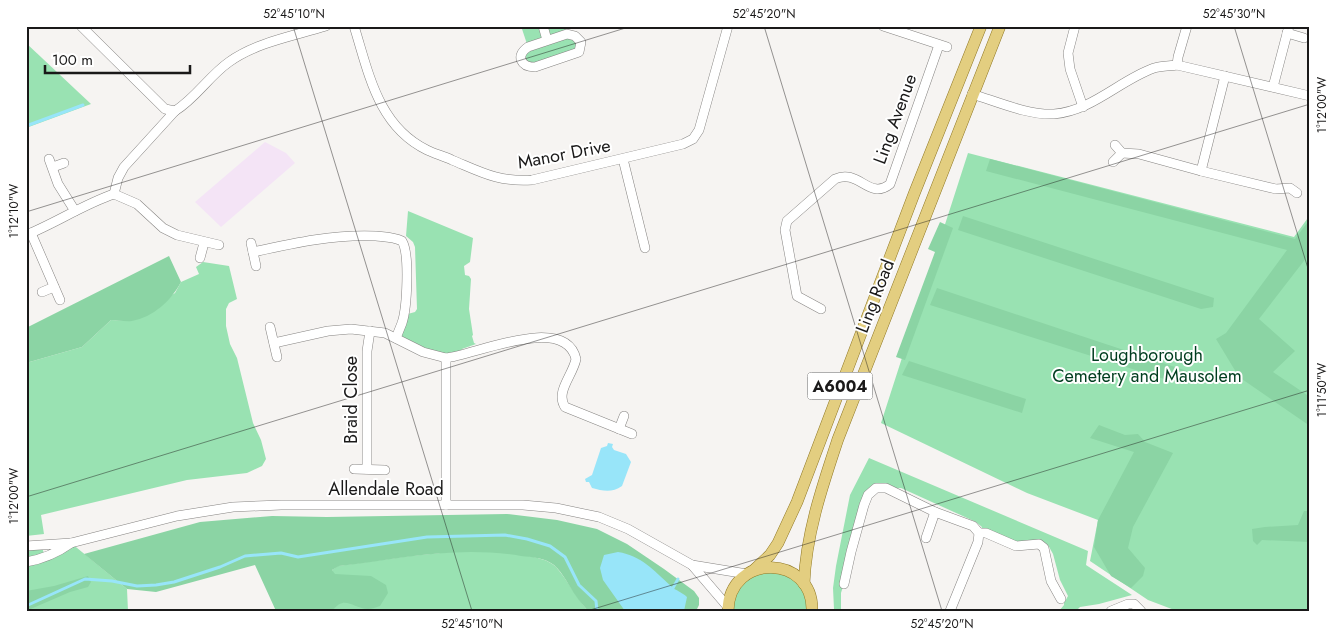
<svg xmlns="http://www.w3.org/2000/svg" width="1336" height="637" font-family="Jost,sans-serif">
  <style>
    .industrial { fill: #f4e4f6 }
    .green { fill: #99e2b2 }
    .forest { fill: #8bd4a4 }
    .water { fill: #98e5f9 }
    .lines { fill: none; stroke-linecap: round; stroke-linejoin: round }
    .stream { stroke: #98e5f9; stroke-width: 3 }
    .minor-casing { stroke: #868482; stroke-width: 10 }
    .major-casing { stroke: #917925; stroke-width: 12 }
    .minor { stroke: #fff; stroke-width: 9 }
    .major { stroke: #e3ce80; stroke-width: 11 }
    .ticks { fill: none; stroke: #1a1919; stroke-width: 1; stroke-opacity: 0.45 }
    .labels { text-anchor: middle; stroke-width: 4; stroke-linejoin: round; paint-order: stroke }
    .shield { fill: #fff; stroke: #5f5e5e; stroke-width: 1 }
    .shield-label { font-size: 16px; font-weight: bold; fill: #1a1919 }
    .street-label { font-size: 18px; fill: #1a1919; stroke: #fff }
    .park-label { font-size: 18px; fill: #003d1f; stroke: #fff }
    .neatline { fill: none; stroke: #1a1919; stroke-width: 2 }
    .ticks-label { font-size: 12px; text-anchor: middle; fill: #1a1919 }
  </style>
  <rect width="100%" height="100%" fill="#f6f4f2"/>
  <path class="industrial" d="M265,142L286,153L295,163L221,227L195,202Z"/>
  <g class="green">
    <path d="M521,26H565L567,34L581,47L528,67L522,51L528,47Z"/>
    <path d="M26,43L91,104L26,128Z"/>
    <path d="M968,153L1294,237L1310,215V611H1177L1148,600L1090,561L1098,520L1027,493L881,423Z"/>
    <path d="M408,211L473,238L470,262L464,266L465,275L469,276L471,279L469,309L473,335L472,336L474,343L476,344L462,349L457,357L446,358L396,338L404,315L415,312L417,309L415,247L413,242L406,236Z"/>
    <path d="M203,262L229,266L237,299L229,303L226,309V326L230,344L237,358L253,423L261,440L266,459L262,466L247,473L187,480L41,515L44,534L26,536V363L82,347L111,320L131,321L175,293L181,282L199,274L196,267Z"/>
    <path d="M869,458L1088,551L1086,565L1132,595L1099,604L1080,607L1076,611H1059L1064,605V603L1068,596L1060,580L1053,554L1048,545L1044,542L1016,546L979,533L982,527L976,522L901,488L872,490L841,593V611H836L834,609L833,588L836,566L850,495Z"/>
    <path d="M71,543L127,589L128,611H26V546L42,548L44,553Z"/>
    <path d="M461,551C482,551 542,552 556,567C568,581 576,597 588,611H332L337,604L344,602L332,570L338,566L410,556Z"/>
    <path d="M754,570L794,574L812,611H728L731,594Z"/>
  </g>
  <g class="forest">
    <path d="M990,159L1295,239L1310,219V253L1259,319L1295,351L1273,372L1307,395L1310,391V426L1239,377L1216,339L1226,333L1287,250L986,171Z"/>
    <path d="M963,216L1214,298L1213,307L1201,309L958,230Z"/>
    <path d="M940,222L953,228L905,360L896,357L935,252L928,249Z"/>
    <path d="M169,256L181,282C171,301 153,317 132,321C125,322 118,320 111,320L82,347L26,363V328Z"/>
    <path d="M937,288L1187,371L1180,384L930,305Z"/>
    <path d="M909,361L1026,399L1022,413L902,375Z"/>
    <path d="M1099,425L1125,435L1138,434L1145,442L1173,453L1133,527L1128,548L1145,568L1143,576L1131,588L1111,576L1094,547L1098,520L1134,452L1090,438Z"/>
    <path d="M1304,511H1310V542L1262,540L1257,545L1253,541L1252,529L1265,527L1298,525Z"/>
    <path d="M507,514L557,520L597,529L627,544L664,569L694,591L699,598V605L696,611H588C584,606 579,601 576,596C569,586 563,573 554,565C545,558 532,557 521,556C456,545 402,559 339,566L332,570L335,574L371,576L386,585L388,593L380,606C376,607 372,609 368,609C352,608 345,594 332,611H276L255,565L156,592L127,589L84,554L200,522L272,516L327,517Z"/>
    <path d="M88,576L91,582L88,587L70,592L26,611V591L54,586Z"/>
  </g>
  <g class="water">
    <path d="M608,443L613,444L612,447L614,450L626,454L631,462L622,486C612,493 603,491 592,488L589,482H586L585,479L592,475L601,448L607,446Z"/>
    <path d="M618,552C642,556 653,570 671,586C676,591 682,592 687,597L684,611H625L603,580L600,568L604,555Z"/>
  </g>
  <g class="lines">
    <g class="stream">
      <path d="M26,126L83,105"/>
      <path d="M673,588L678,579"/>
      <path d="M26,606L85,579L112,581L137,586L156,585L174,582L220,567L245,556L281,553L298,557L427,537L505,535L527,539L550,546L565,557L579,585L596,601L597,611"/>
    </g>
    <defs>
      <g id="minor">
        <path d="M81,26L165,109L175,111"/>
        <path d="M354,26C369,74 378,126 427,150C435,154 444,156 452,160C483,173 498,182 532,180L683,144L693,139L699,130L728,26"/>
        <path d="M543,26L547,40"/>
        <path d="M883,26L947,47"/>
        <path d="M1075,26L1068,53L1070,69L1083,107"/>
        <path d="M1287,33L1304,38"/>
        <path d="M567,34L575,36L581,42L579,52L535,67C521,67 515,56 528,47Z"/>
        <path d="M1177,65L1178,57L1187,26"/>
        <path d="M1273,87L1289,26"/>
        <path d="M972,94C998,102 1027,115 1054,114C1092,111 1120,80 1154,68C1161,66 1170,66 1177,65L1310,96"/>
        <path d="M1122,153L1139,154L1201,171L1276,189L1290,188L1297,193"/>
        <path d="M49,159L58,184L75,211"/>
        <path d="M623,159L645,248"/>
        <path d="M1113,162L1122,153L1115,145"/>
        <path d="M53,167L64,163"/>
        <path d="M1201,171L1225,76"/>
        <path d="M114,194L118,178L124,167L175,111C196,98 209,76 229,62C257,42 294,36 326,26"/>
        <path d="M31,233L60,300"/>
        <path d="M26,235C56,223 84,204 114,194L137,204L163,228L177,235L219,245"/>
        <path d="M251,243L256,266"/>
        <path d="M253,252C294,243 334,234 376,236C385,237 394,237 402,241C410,254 407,308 402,323C400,328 398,333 396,338"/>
        <path d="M200,258L204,243"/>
        <path d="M42,292L54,287"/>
        <path d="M821,309L797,296L785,230L787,221L835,179C859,168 869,201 890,184L939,45"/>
        <path d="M270,327L277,357"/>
        <path d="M274,343L328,331L351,329L385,333L423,352L446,358"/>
        <path d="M619,429L624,416"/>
        <path d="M354,469L385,470"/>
        <path d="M367,469V351L370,331"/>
        <path d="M446,505V358C475,355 565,313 576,359C573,375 555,392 565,407L632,434"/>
        <path d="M979,533H986L1016,546L1039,544L1044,548L1051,581L1061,599"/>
        <path d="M926,538L935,512"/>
        <path d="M71,543L177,516L233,507L281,505H523L556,508L599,517L628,529L692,565L747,574"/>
        <path d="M26,546L71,543C57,553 44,559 26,562"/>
        <path d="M692,565L728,607"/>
        <path d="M844,584L851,552L864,505L868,495L876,488H886L935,512L973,526L979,533L978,542L950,611"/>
        <path d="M1111,611L1128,604H1134L1141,611"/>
      </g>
      <g id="major">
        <path d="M754,570L770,555L778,543L797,502L914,194L981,26"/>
        <path d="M804,584C806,534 822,487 838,439L1000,26"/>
        <path d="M728,611C729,552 814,554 812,611"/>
      </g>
    </defs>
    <use href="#minor" class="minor-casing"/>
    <use href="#major" class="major-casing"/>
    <use href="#minor" class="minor"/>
    <use href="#major" class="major"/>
  </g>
  <path class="ticks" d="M293,26L472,611M764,26L942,611M1234,26L1310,275M26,212L632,26M26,497L1310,104M587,611L1310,390"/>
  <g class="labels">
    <rect class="shield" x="807.5" y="372.5" width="65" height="27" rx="4"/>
    <g class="shield-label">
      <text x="840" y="392">A6004</text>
    </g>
    <g class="street-label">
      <text transform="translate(895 119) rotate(-70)" y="6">Ling Avenue</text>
      <text transform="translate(564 154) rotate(-11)" y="6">Manor Drive</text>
      <text transform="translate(875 296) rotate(-69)" y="6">Ling Road</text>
      <text transform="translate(351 400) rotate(-90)" y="6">Braid Close</text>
      <text x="386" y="495">Allendale Road</text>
    </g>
    <g class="park-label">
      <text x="1147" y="361">Loughborough<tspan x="1147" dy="21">Cemetery and Mausolem</tspan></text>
    </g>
  </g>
  <rect width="1336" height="637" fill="none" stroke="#ffffff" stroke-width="55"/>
  <path d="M45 65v8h145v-8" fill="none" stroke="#1a1919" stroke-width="2.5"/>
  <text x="52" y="65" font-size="15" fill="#1a1919" stroke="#ffffff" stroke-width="4" paint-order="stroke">100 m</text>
  <rect x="28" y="28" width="1280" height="582" class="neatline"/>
  <g class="ticks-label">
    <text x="294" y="18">52°45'10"N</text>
    <text x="764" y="18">52°45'20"N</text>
    <text x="1234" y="18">52°45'30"N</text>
    <text transform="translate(1322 105) rotate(-90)" y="4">1°12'00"W</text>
    <text transform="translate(14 211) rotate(-90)" y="4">1°12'10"W</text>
    <text transform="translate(1322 390) rotate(-90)" y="4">1°11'50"W</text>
    <text transform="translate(14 496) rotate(-90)" y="4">1°12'00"W</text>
    <text x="472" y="628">52°45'10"N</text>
    <text x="942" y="628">52°45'20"N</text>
  </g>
</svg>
